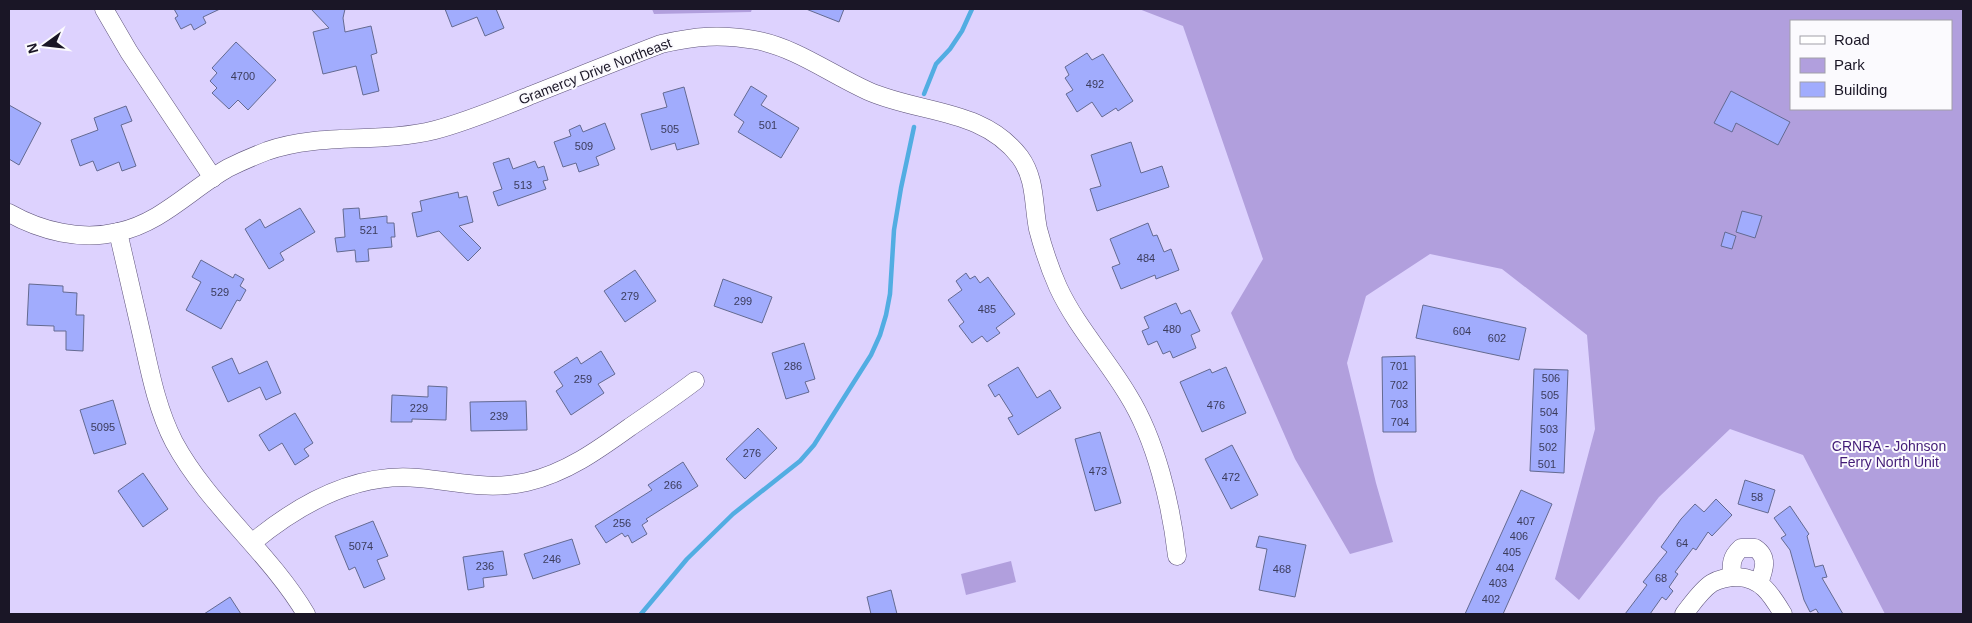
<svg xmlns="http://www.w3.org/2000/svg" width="1972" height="623" font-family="Arial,sans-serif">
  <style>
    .green { fill: #b19fdd; fill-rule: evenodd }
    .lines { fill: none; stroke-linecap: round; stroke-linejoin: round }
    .stream { stroke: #52ade2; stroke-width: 4.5 }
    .building { fill: #a1acfd; stroke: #646a91 }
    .minor-casing { stroke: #5f547b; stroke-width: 19 }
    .minor { stroke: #fff; stroke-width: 18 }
    .labels { text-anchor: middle; stroke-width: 4; stroke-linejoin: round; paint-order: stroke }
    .number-label { font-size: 11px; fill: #3c3c5c }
    .street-label { font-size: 14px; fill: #1a1626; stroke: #fbfafe }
    .park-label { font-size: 14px; fill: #421b77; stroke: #fbfafe }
  </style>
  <rect width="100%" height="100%" fill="#ddd2fe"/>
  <g class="green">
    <path d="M652,9H752L751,12L654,14Z"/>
    <path d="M1139,9H1963V614H1885L1803,455L1730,429L1659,497L1579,600L1555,579L1595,429L1587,335L1502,269L1430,254L1366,296L1347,363L1376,483L1393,542L1350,554L1295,459L1231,313L1263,259L1183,26ZM1791,21H1951V109H1791Z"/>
    <path d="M1011,561L1016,582L966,595L961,574Z"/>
  </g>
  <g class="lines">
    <g class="stream">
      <path d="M924,94L936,64L950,49L962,31L972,9"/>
      <path d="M641,614L687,559L733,514L800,461L814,445L871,355L880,335L886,315L890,294L894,230L901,188L914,127"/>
    </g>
  </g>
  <g class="building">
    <path d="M174,9H220L203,17L206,23L194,30L191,24L181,29L175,18L178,16Z"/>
    <path d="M311,9H345L343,18L345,32L371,26L377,53L371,55L379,91L363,95L356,66L323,74L313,32L329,28Z"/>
    <path d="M445,9H496L504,28L485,36L477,17L452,27Z"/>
    <path d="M806,9H844L839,22Z"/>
    <path d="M236,42L276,80L248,110L238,100L229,109L212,93L217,88L210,81L217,73L212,68Z"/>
    <path d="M1087,53L1092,60L1103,54L1133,101L1118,111L1116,108L1102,117L1092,102L1077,112L1066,94L1073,90L1065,78L1069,75L1065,67Z"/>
    <path d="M751,86L767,96L761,105L799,128L781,158L738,132L744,122L734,115Z"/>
    <path d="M684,87L699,144L677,150L675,143L651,150L641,114L667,107L663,93Z"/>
    <path d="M1731,91L1790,122L1778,145L1736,123L1732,132L1714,123Z"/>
    <path d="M9,105L41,123L19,165L9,159Z"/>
    <path d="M126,106L132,121L121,125L136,166L122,171L119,162L97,171L93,161L80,166L71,140L98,130L94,118Z"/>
    <path d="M605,123L615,149L596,157L599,165L579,172L576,163L563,167L554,142L571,136L569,130L580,125L583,132Z"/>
    <path d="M1131,142L1141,173L1162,166L1169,187L1097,211L1090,189L1101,186L1091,155Z"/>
    <path d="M509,158L513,169L535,161L538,168L544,166L548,180L543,181L546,189L498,206L493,192L502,189L493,163Z"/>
    <path d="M458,192L459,198L467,196L473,222L459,226L481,248L468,261L439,231L417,237L412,213L422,211L420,201Z"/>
    <path d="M300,208L315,232L280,253L284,260L269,269L245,229L260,219L265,228Z"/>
    <path d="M359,208L360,219L387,216V223H394L395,237H391L392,247L368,249L369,261L356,262L355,250L337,252L335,238L345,237L343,209Z"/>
    <path d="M1742,211L1762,216L1755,238L1736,232Z"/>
    <path d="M1148,223L1153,236L1157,235L1164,252L1171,249L1179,270L1156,279L1155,275L1121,289L1112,267L1120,264L1110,239Z"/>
    <path d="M1725,232L1736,236L1732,249L1721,246Z"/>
    <path d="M201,260L233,278L235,274L244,279L240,286L246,290L240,301L237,300L221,329L186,310L201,282L192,277Z"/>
    <path d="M635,270L656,301L625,322L604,291Z"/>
    <path d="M966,273L970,279L975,276L980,283L988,277L1015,314L996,328L1000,333L987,342L982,336L972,343L959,326L964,322L948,300L962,290L956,281Z"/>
    <path d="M723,279L772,297L762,323L714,306Z"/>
    <path d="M29,284L63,286V292L77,293L76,315H84L83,351L66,350V331H54V326L27,325Z"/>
    <path d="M1176,303L1181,314L1190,310L1200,331L1191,335L1196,348L1173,358L1170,351L1163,354L1157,341L1148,345L1142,331L1149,328L1144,317Z"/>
    <path d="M1423,305L1526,328L1519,360L1416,338Z"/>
    <path d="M804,343L815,379L805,382L809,392L786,399L772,353Z"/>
    <path d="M601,351L615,374L598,384L604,393L571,415L556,391L563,386L554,372L577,357L581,364Z"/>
    <path d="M1415,356L1416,432H1383L1382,357Z"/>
    <path d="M232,358L239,374L267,361L281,393L266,400L260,387L228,402L212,367Z"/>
    <path d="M1018,367L1037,398L1050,390L1061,408L1018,435L1008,418L1013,416L999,394L995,397L988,385Z"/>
    <path d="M1226,367L1246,413L1202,432L1180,382L1210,369L1212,373Z"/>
    <path d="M1534,369L1568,370L1564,473L1530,471Z"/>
    <path d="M428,386L447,387L446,420L412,419V422H391L392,395L428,397Z"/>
    <path d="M113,400L126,444L94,454L80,410Z"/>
    <path d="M526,401L527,430L471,431L470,402Z"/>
    <path d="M295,413L313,443L304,449L309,456L295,465L282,443L269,451L259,435Z"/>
    <path d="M758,428L777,448L745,479L726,459Z"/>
    <path d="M1100,432L1121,503L1095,511L1075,439Z"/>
    <path d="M1232,445L1258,495L1231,509L1205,459Z"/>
    <path d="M683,462L698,486L646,519L648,521L642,525L647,534L632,543L628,535L625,537L622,533L606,543L595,526L652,490L648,485Z"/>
    <path d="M143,473L168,509L143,527L118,491Z"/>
    <path d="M1745,480L1775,490L1768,513L1738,504Z"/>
    <path d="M1521,490L1552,504L1545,520L1503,614H1465Z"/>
    <path d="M1716,499L1732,515L1712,536L1708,532L1696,550L1693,548L1675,572L1678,574L1669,587L1673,591L1666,600L1662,597L1650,614H1625L1647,585L1643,582L1667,552L1661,547L1681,519L1695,504L1704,512Z"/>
    <path d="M1790,506L1809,534L1807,536L1815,567L1823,565L1827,577L1822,578L1843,614H1819L1816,609L1810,612L1804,600L1790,550L1781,538L1786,535L1774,518Z"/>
    <path d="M373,521L388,556L377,560L385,579L364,588L355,567L349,570L335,536Z"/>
    <path d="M1259,536L1306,545L1295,597L1259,590L1267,549L1256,547Z"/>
    <path d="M572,539L580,564L533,579L524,554Z"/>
    <path d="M503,551L507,575L483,578L484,587L468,590L463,557Z"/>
    <path d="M891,590L897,614H871L867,597Z"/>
    <path d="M230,597L241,614H204Z"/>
  </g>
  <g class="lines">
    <defs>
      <g id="minor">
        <path d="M104,9L129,52L213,178"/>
        <path d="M9,213C41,231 81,241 118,232C161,223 191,189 228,168C240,162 254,156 267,151C321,132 380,144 435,130C469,121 502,107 534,94C577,77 619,60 661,44C696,36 720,34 755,40C797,48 830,74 868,91C920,114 983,108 1020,157C1036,179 1033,204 1038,229C1043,248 1050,269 1058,287C1076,326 1106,358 1128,395C1156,440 1171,504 1177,556"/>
        <path d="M118,232C126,267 134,302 142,336C150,372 157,409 174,442C208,505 269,552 306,614"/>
        <path d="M253,542C299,504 356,472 418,478C457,481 486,491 527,482C566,473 598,450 630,427C652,412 674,397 695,381"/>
        <path d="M1732,577C1731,564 1731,557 1741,548H1755C1769,557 1764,570 1759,583"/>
        <path d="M1684,614C1692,604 1701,590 1712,583C1721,578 1729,577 1738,577C1762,578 1772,596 1783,614"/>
      </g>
    </defs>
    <use href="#minor" class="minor-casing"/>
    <use href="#minor" class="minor"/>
  </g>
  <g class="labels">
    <g class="number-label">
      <text x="243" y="80">4700</text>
      <text x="1095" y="88">492</text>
      <text x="768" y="129">501</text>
      <text x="670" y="133">505</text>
      <text x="584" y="150">509</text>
      <text x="523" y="189">513</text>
      <text x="369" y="234">521</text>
      <text x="1146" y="262">484</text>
      <text x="220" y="296">529</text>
      <text x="630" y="300">279</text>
      <text x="743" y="305">299</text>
      <text x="987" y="313">485</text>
      <text x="1172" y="333">480</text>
      <text x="1462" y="335">604</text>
      <text x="1497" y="342">602</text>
      <text x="793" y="370">286</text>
      <text x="1399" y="370">701</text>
      <text x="1551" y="382">506</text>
      <text x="583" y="383">259</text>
      <text x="1399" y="389">702</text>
      <text x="1550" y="399">505</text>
      <text x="1399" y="408">703</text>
      <text x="1216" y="409">476</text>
      <text x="419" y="412">229</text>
      <text x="1549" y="416">504</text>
      <text x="499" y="420">239</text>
      <text x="1400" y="426">704</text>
      <text x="103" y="431">5095</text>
      <text x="1549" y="433">503</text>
      <text x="1548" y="451">502</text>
      <text x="752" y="457">276</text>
      <text x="1547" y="468">501</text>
      <text x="1098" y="475">473</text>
      <text x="1231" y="481">472</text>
      <text x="673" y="489">266</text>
      <text x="1757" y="501">58</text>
      <text x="1526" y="525">407</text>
      <text x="622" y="527">256</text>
      <text x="1519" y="540">406</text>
      <text x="1682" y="547">64</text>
      <text x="361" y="550">5074</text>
      <text x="1512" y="556">405</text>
      <text x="552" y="563">246</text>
      <text x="485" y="570">236</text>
      <text x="1505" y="572">404</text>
      <text x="1282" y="573">468</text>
      <text x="1661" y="582">68</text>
      <text x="1498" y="587">403</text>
      <text x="1491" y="603">402</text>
    </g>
    <g class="street-label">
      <text transform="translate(595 71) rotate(-21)" y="5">Gramercy Drive Northeast</text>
    </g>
    <g class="park-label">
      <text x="1889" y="451">CRNRA - Johnson<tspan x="1889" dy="16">Ferry North Unit</tspan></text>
    </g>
  </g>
  <rect width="1972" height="623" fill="none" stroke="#1a1626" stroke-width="20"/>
  <rect x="1790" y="20" width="162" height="90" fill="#fbfafe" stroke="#a19fa8"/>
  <rect x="1800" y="36" width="25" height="8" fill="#ffffff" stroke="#a19fa8"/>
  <text x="1834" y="45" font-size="15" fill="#1a1626">Road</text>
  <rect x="1800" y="58" width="25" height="15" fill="#b19fdd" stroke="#a19fa8"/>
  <text x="1834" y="70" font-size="15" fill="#1a1626">Park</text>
  <rect x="1800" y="82" width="25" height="15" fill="#a1acfd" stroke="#a19fa8"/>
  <text x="1834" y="95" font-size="15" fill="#1a1626">Building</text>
  <g transform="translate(45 45) rotate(255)" stroke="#fbfafe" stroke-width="4" paint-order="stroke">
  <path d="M0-4L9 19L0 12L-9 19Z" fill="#1a1626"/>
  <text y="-8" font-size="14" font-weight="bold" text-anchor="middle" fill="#1a1626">N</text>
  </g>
</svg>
